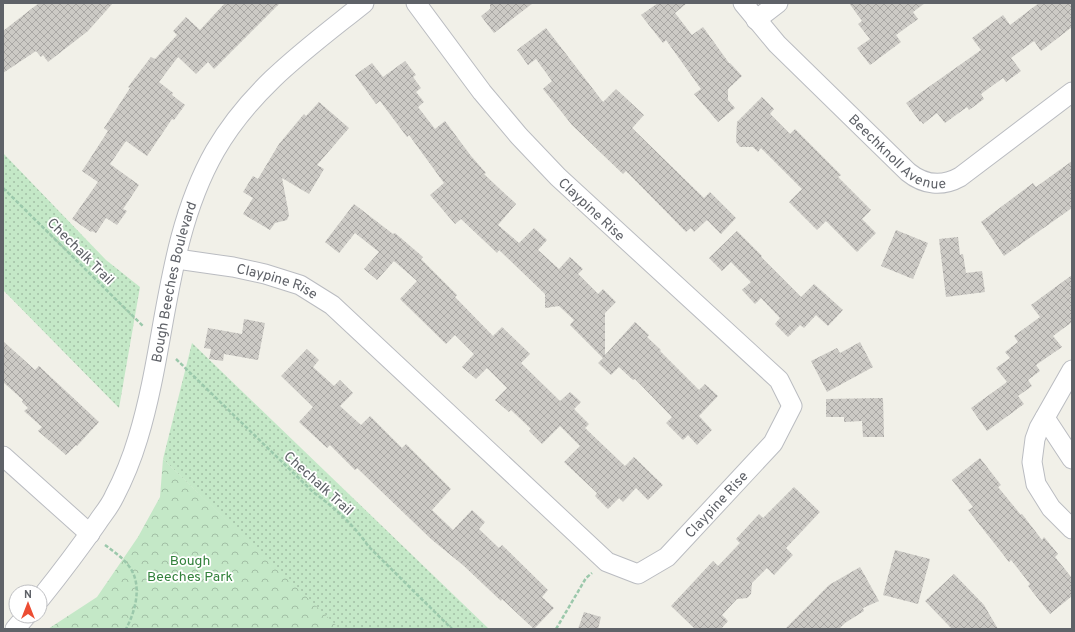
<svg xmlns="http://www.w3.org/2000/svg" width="1075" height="632" font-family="Overpass,sans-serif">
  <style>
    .grass { fill: url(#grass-dots) }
    .forest { fill: url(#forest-crowns) }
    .building { fill: url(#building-cross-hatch) }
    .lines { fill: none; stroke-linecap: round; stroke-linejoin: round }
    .minor-casing { stroke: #babcc1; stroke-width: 21 }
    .path { stroke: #9bc8ab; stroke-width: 2.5; stroke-dasharray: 4 2; stroke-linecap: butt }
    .minor { stroke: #fff; stroke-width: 19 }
    .labels { text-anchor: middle; stroke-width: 3.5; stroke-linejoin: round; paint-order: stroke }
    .street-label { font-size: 14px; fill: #5f6268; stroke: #fff }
    .park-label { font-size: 14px; fill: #33823c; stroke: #fff }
  </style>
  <defs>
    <pattern id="grass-dots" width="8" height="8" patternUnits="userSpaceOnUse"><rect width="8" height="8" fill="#c4e8c7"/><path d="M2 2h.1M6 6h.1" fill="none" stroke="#a2bfa5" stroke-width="1.8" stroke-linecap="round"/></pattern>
    <pattern id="forest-crowns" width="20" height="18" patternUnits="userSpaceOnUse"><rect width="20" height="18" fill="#c4e8c7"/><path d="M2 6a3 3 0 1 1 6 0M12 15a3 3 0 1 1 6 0" fill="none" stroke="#a2bfa5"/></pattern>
    <pattern id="building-cross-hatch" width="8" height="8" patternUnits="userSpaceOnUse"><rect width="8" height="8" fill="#cccac5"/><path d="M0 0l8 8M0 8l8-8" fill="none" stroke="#a9a7a4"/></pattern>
  </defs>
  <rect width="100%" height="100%" fill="#f1f0e8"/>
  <g class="grass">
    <path d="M3,153L106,260L140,287L119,408L3,290Z"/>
    <path d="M192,343L489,629H338L163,459Z"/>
  </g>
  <path class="forest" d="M163,459L340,629H48L97,597L138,537L160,497Z"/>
  <g class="building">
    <path d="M39,3H113L88,31L48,62L43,55L41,57L36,51L3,73V31Z"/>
    <path d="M225,3H280L214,69L208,62L196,74L178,57L159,82L173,93L172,95L185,105L174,120L172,119L147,156L126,141L110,164L139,185L123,209L127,211L117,225L106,218L96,233L92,231L91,232L72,219L98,182L82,171L108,131L104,128L130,88L128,87L151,57L155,59L177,35L173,31L186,17L200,30Z"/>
    <path d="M490,3H533L494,33L481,16L490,9Z"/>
    <path d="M658,3H687L675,13L692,35L703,27L729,63H730L742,76L728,89V100L735,108L718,122L694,94L701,89L666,40L663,43L641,15Z"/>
    <path d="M849,3H925L913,12L918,19L896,35L901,42L870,65L857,48L870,39L858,24L862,21Z"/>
    <path d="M1039,3H1072V27L1041,51L1034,41L1011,58L1021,71L1006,82L1003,78L981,94L984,99L969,110L967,107L945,123L937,113L923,124L921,121L920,122L906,103L981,50L972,38L1003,15L1010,25Z"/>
    <path d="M546,28L603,102L616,89L644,115L632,128L704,198L710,192L736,218L721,234L707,220L694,232L691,228L686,232L626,171L623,174L572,125L543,89L552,81L536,59L528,65L517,50Z"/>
    <path d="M405,61L416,75L413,77L421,88L416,92L424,102L418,107L435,129L445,121L471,156L486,173L484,174L516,204L498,225L519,243L534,228L547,240L538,250L559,269L570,257L583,269L578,274L598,294L603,289L616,302L605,313V355L635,322L649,335L647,337L661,350L660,351L699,390L705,384L718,396L699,416L712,430L697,445L688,435L683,440L666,423L672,417L635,379L633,380L619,367L611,375L598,363L603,358L570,325L574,320L559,306L545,308V294L499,250L497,253L461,219L455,224L430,195L444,183L409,135L407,137L380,101L376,104L355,75L372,63L383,77Z"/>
    <path d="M762,97L774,109L770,114L790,134L795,129L841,175L838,177L871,210L862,219L876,233L857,252L826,221L817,230L789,202L802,189L761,148L758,152L753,147H740L736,142L737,122Z"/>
    <path d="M319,102L349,128L317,165L324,169L309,194L282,178L289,215L287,220L275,223L270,230L243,214L253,198L243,192L253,176L258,179L279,144L304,114L306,116Z"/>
    <path d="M1072,161V208L1004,256L981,222L1033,183L1036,187Z"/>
    <path d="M354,204L393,234L395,233L423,257L421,259L457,295L455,297L493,336L502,327L530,354L521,363L560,401L570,392L581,402L574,409L589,424L585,428L625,466L634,457L663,485L648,500L636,488L623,502L619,498L608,509L595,496L597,493L564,462L580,446L560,426L542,444L529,431L531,429L511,410L509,412L495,400L507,388L487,368L476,379L462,367L474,354L455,335L446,344L400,299L417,281L394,261L377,280L364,269L379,252L355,233L339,253L325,242Z"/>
    <path d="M896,230L928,243L913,279L881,266Z"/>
    <path d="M737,231L762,256L761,257L801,297L814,284L843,310L828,326L816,315L804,328L800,325L788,337L775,324L780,318L761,298L755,304L742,290L751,282L731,262L722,271L709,258Z"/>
    <path d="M958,237L960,255L963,254L966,273L982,271L985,292L946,297L939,239Z"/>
    <path d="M1072,275V322L1053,336L1062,347L1036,365L1040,371L1028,380L1032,386L1018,396L1024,404L987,431L971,408L1007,382L996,368L1010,358L1005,352L1018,342L1014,336L1040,317L1031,305Z"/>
    <path d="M244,319L265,323L258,360L224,354L223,361L209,359L211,349L204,348L208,328L242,334Z"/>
    <path d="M3,341L35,370L39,366L99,422L77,446L76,445L66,455L38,431L42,427L24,411L28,408L22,402L23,400L3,382Z"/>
    <path d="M860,342L873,367L827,392L811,361L837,348L840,353Z"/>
    <path d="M307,349L319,360L313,367L334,386L340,380L353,393L340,406L361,425L370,416L402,448L406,444L451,489L432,510L453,530L472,510L485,522L479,529L499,548L502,545L548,590L542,597L554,608L534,629L502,599L501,601L464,566L431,539L357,468L355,470L330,445L327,448L299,422L313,407L281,376Z"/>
    <path d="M883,398L884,437H863L862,421L844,422V417H826V399Z"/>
    <path d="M980,458L1001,485L998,487L1021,515L1022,514L1042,540L1044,537L1058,554L1055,557L1072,578V596L1050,614L1028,586L1030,584L1011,560L1009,562L968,510L973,507L952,480Z"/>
    <path d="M794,487L820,512L786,548L793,555L774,575L767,568L752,583L751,594L747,598L737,599L722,615L728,621L721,629H695L671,606L713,561L718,566L740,543L736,539L759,514L763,518Z"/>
    <path d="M895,550L930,559L918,604L883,595Z"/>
    <path d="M860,567L879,601L863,608L864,611L845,623L839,629H785L829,585Z"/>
    <path d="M954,574L984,605L998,629H952L925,601Z"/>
    <path d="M584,612L601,617L598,629H578Z"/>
  </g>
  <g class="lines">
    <defs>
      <g id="minor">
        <path id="s1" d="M743,3L777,44L908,172C924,185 942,187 960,177L1072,92"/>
        <path d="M756,20L778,3"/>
        <path id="s2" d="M177,259L233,267L265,274L300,285L332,305L607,562L638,574L667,557L773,443L792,406L779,380L558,177L519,136L482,92L416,3"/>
        <path d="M1072,370L1039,428L1035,439L1032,462L1036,484L1051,508L1072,529"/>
        <path d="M1045,418L1072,459"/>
        <path d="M3,456L90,534"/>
        <path id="s3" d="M40,599C60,574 79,549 97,523C103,514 110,506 114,497C124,478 132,458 138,438C167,343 165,239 215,151C252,87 308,48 364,3"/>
        <path d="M15,629L26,616"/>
      </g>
    </defs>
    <use href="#minor" class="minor-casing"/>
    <g class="path">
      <path d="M3,188L144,327"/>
      <path d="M176,359L313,492C335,508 353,524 369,547L452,629"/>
      <path d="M105,545C113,551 122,557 128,565C143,583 136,610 126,629"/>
      <path d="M556,629L586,578L592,573"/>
    </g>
    <use href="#minor" class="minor"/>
  </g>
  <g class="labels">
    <g class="street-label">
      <text dy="5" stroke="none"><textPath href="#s1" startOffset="217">Beechknoll Avenue</textPath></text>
      <text transform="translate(592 209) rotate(43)" y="5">Claypine Rise</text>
      <text transform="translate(81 251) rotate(45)" y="5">Chechalk Trail</text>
      <text dy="5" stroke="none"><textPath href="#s3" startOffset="350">Bough Beeches Boulevard</textPath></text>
      <text dy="5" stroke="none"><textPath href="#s2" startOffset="103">Claypine Rise</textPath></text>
      <text transform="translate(319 483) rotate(42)" y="5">Chechalk Trail</text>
      <text dy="5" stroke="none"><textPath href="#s2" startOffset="679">Claypine Rise</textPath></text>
    </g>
    <g class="park-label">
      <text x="190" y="565">Bough<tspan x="190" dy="16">Beeches Park</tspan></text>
    </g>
  </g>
  <rect width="1075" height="632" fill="none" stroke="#5f6268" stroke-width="8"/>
  <g transform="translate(28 604)"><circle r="19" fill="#ffffff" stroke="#bfc0c3"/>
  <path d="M0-3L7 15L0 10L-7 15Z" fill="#ec4d33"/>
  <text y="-6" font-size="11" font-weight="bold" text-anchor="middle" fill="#5f6268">N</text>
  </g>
</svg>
